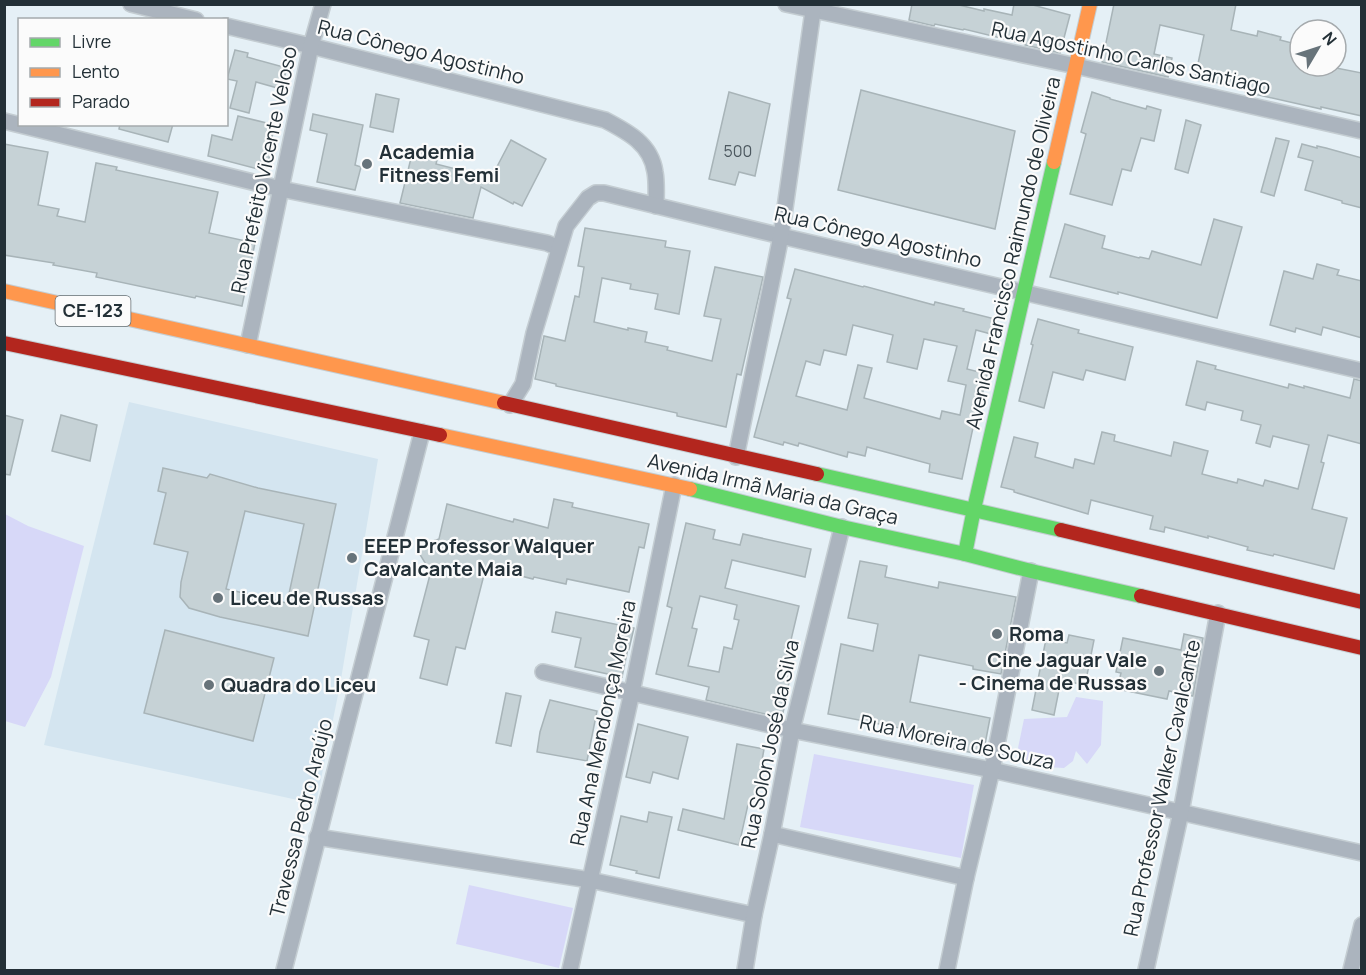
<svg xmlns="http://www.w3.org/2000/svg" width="1366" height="975" font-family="Manrope,sans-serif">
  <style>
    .built { fill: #d4e5f0 }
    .green { fill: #d7d8f8 }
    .building { fill: #c6d2d6; stroke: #a8b4b8; stroke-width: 1.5; fill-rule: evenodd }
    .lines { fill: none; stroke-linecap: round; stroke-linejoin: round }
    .street-casing { stroke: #c4cdd2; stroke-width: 18 }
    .fast-casing { stroke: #c4cdd2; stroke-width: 16 }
    .slow-casing { stroke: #c4cdd2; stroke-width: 16 }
    .jam-casing { stroke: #c4cdd2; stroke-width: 16 }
    .street { stroke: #abb4be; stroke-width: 15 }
    .fast { stroke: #63d668; stroke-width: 14 }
    .slow { stroke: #ff974d; stroke-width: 14 }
    .jam { stroke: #b3261e; stroke-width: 14 }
    .poi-dot { fill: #67737a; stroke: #fbfbfb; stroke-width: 2 }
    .labels { text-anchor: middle; stroke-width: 4.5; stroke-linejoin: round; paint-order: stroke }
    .number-label { font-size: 16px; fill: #4c585f }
    .shield { fill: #fbfbfb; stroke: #646d72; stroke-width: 1.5 }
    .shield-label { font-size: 18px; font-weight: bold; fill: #233037 }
    .street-label { font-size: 20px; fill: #233037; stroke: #fbfbfb }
    .poi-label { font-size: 20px; font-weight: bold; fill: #233037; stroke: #fbfbfb; text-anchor: start }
  </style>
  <rect width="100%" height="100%" fill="#e5f0f6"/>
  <path class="built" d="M129,402L378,459L340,685L316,804L44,745Z"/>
  <g class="green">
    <path d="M5,514L28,526L84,546L51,677L25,727L5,721Z"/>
    <path d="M1076,697L1103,701L1101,745L1087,764L1076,751L1073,761L1064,768L1031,766L1018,748L1024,719L1067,717Z"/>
    <path d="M814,754L974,785L961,858L800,827Z"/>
    <path d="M469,885L573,908L559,968L456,944Z"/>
  </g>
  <g class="building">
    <path d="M912,4H955L984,11V9L1012,15L1014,4H1029L1070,15L1060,53L1025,45V44L964,29L963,30L935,24L934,26L909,20Z"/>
    <path d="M1114,4H1236L1231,30L1257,36L1258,31L1281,37L1280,40L1300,45V66H1326L1362,73V116L1321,107V109L1245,92L1246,89L1195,78L1204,35L1160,25L1154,54L1172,58L1168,77L1102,62Z"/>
    <path d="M235,50L248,53L247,57L287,68L281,89L256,82L249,113L230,108L237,81L227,79Z"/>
    <path d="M861,90L1015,131L995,229L838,190Z"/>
    <path d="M729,92L770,104L755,176L739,172L735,185L709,179Z"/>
    <path d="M1092,92L1110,98V99L1146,109L1147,106L1161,110L1154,141L1141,138L1131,171L1122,169L1112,205L1070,194L1086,134L1081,132Z"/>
    <path d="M376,94L399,99L393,132L370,127Z"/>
    <path d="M313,114L363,125L355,165L361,167L355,190L317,182L327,134L310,130Z"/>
    <path d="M238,116L275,125L270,145H272L266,171L208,156L212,135L232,140Z"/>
    <path d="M1186,120L1201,125L1188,173L1175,169Z"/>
    <path d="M120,124H173L168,142L119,129Z"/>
    <path d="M1276,138L1289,141L1274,196L1261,192Z"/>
    <path d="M511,140L546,159L522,206L514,202L513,204L481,187L473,218L400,203L413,150L438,156L436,164L491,178Z"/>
    <path d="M4,144L48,152L38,205L59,209L57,216L85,222L96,163L117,167L116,170L218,192L209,233L255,243L242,306L196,296L195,298L96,277L97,273L53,265L54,263L4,255Z"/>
    <path d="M1302,144L1317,148V146L1326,148L1362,158V208L1342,203V201L1305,190L1313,161L1298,157Z"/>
    <path d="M1214,219L1242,227L1217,318L1118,292V294L1050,277L1065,224L1105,236L1102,248L1139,258L1140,257L1149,259L1152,251L1201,265Z"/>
    <path d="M585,228L666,241L665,247L690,251L679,314L655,309L658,294L630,289L631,284L602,278L594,322L628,330V328L647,332L645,342L668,347L667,350L712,361L721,319L704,316L715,267L763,277L741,375L737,374L726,427L677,416V413L556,386V384L535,379L544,336L565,341L575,296L579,297L584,267L578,266Z"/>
    <path d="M1317,264L1339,270L1337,275L1362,281V338L1323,327L1321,335L1296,328L1295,332L1270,325L1284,271L1313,279Z"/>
    <path d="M795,269L863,287L864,286L934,305L935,302L964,309L963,311L995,319L991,334L976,330L967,369L987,374L979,409H977L962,479L929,472L930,464L867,447L865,456L848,452L847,457L799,443L798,446L784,442L783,445L754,437L791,299L787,298ZM853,325L893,335L887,362L917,369L924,339L957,346L948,381L966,385L960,415L942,411L940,419L864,398L872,368L858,365L847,410L796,396L806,361L820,365L824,350L846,355Z"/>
    <path d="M1038,319L1079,330L1078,333L1133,347L1125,380L1086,370L1083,380L1053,372L1044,408L1019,401L1033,345L1031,344Z"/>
    <path d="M1197,361L1216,366L1215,369L1288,388L1289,384L1304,388V386L1350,398L1354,379L1362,381V444L1328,435L1321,462L1324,463L1312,509L1347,518L1334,569L1274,554L1273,556L1247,550L1248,547L1208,536V538L1165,527L1164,532L1150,529L1153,516L1091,500L1088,514L1014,492V490L1001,487L1014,437L1038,443L1035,457L1073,468L1075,459L1094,464L1102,432L1115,435L1114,441L1171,456L1174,442L1208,451L1202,474L1237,483L1238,479L1263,486L1265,480L1298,489L1309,445L1273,436L1270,447L1256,443L1261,425L1241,420L1243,411L1207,402L1205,410L1186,405Z"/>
    <path d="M4,415L23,420L10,475L4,474Z"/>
    <path d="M61,415L97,425L90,461L52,451Z"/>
    <path d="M163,468L207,478L210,474L258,488L336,504L308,636L220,617L189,608L180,597L181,582L188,552L154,544L166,493L158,491ZM245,511L304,524L287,603L226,589Z"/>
    <path d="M554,499L573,503L572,507L649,524L644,548L639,547L629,592L567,579L566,584L534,577L533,579L486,567L465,649L456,647L447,685L420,678L429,640L414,636L432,567L427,566L419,553L421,545L439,539L447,504L513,522L514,519L548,528Z"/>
    <path d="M686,523L715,530L713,539L740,545L743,534L811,549L805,577L732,560L725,588L799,606L786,661L793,662L782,718L706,700L709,687L656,674L672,608L667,606ZM700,596L737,605L734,619L739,620L732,649L724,647L719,672L688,666L697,629L692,628Z"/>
    <path d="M860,561L887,566L885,577L938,588L939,582L1016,597L1001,674L973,669V666L919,655L910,702L990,718L983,755L908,739L910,730L828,714L841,644L873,651L878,624L848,618Z"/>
    <path d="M556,612L634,628L629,649L628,648L622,677L575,667L581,638L552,632Z"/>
    <path d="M165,630L274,658L253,741L144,713Z"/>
    <path d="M1184,634L1203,638L1193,696L1169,691L1167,699L1117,689L1121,673L1116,672L1123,638L1181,650Z"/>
    <path d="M1069,635L1094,640L1085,685L1061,680L1054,715L1032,710L1046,639L1067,643Z"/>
    <path d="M506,693L521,696L511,746L496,743Z"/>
    <path d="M550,700L597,711L587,761L537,752L540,732Z"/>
    <path d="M638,724L688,737L678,779L653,772L650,783L626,777Z"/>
    <path d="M737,744L764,749L755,801L749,800L739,845L678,830L683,809L724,819Z"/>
    <path d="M649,812L672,817L659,878L636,873L637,871L610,865L621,816L647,822Z"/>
  </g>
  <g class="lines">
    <defs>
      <g id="street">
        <path d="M131,4L196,20"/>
        <path d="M786,4L1076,66L1362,131"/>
        <path d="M226,26L311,46L605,120C628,132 651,144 655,172C657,183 656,195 656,206"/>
        <path d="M4,121L281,189L547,243L559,248"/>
        <path d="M248,345L311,46L323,4"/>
        <path d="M510,405L523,384L534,333L566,226L588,198L596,193H604L781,236L1362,371"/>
        <path d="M736,457L781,236L814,4"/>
        <path d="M543,672L792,730L992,770L1362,853"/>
        <path d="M772,834L966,878"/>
        <path d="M317,837L590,880L754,915"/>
        <path d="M284,970L422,432"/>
        <path d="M570,970L632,692L674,485"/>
        <path d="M745,970L754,915L772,834L792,730L842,527"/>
        <path d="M947,970L966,878L992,770L1031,571"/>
        <path d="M1146,970L1181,812L1218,613"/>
        <path d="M1351,970L1362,925"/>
      </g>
      <g id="fast">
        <path d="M817,474L1061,530"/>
        <path d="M690,489L842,527L965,554L1031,571L1141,596"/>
        <path d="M965,554L974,509L1054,162"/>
      </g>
      <g id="slow">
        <path d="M1054,162L1090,4"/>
        <path d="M4,291L504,403"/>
        <path d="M440,435L690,489"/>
      </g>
      <g id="jam">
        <path d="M4,343L440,435"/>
        <path d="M504,403L817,474"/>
        <path d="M1061,530L1362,602"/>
        <path d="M1141,596L1362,648"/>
      </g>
    </defs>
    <use href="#street" class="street-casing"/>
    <use href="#fast" class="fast-casing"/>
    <use href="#slow" class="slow-casing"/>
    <use href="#jam" class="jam-casing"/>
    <use href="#street" class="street"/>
    <use href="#fast" class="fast"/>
    <use href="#slow" class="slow"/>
    <use href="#jam" class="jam"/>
  </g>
  <g class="poi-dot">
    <circle cx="367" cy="164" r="6"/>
    <circle cx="352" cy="558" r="6"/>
    <circle cx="218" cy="598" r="6"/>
    <circle cx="997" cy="634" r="6"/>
    <circle cx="1159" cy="671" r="6"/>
    <circle cx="209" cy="685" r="6"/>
  </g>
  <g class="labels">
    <g class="number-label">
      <text x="738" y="157">500</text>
    </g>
    <rect class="shield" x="55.5" y="296" width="75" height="30" rx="4.5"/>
    <g class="shield-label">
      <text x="93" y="317">CE-123</text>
    </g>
    <g class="street-label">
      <text transform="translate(421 52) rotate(14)" y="7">Rua Cônego Agostinho</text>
      <text transform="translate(1131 58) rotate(12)" y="7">Rua Agostinho Carlos Santiago</text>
      <text transform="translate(264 170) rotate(-78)" y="7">Rua Prefeito Vicente Veloso</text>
      <text transform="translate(878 237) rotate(13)" y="7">Rua Cônego Agostinho</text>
      <text transform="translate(1013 253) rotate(-77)" y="7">Avenida Francisco Raimundo de Oliveira</text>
      <text transform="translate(773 489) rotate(13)" y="7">Avenida Irmã Maria da Graça</text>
      <text transform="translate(603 723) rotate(-78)" y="7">Rua Ana Mendonça Moreira</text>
      <text transform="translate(957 742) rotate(12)" y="7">Rua Moreira de Souza</text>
      <text transform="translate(770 744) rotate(-78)" y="7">Rua Solon José da Silva</text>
      <text transform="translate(1162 788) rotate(-78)" y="7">Rua Professor Walker Cavalcante</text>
      <text transform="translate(301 818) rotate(-76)" y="7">Travessa Pedro Araújo</text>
    </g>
    <g class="poi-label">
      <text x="379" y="159">Academia<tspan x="379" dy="23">Fitness Femi</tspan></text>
      <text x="364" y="553">EEEP Professor Walquer<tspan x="364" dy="23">Cavalcante Maia</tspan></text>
      <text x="230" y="605">Liceu de Russas</text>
      <text x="1009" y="641">Roma</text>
      <text x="1147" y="667" text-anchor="end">Cine Jaguar Vale<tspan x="1147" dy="23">- Cinema de Russas</tspan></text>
      <text x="221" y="692">Quadra do Liceu</text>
    </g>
  </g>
  <rect width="1366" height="975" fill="none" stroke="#233037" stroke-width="12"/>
  <rect x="18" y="18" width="210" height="108" fill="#fbfbfb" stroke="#a5aaad" stroke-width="1.5"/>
  <rect x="30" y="38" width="30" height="9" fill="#63d668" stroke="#a5aaad" stroke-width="1.5"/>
  <text x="72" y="48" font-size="18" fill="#233037">Livre</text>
  <rect x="30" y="68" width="30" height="9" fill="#ff974d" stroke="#a5aaad" stroke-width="1.5"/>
  <text x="72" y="78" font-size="18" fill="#233037">Lento</text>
  <rect x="30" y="98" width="30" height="9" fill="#b3261e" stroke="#a5aaad" stroke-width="1.5"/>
  <text x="72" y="108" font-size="18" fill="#233037">Parado</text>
  <g transform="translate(1318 48) rotate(51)"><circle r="28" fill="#fbfbfb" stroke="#a5aaad" stroke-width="1.5"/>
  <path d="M0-4.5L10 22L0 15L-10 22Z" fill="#67737a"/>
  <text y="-9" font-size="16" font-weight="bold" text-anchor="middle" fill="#233037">N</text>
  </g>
</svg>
